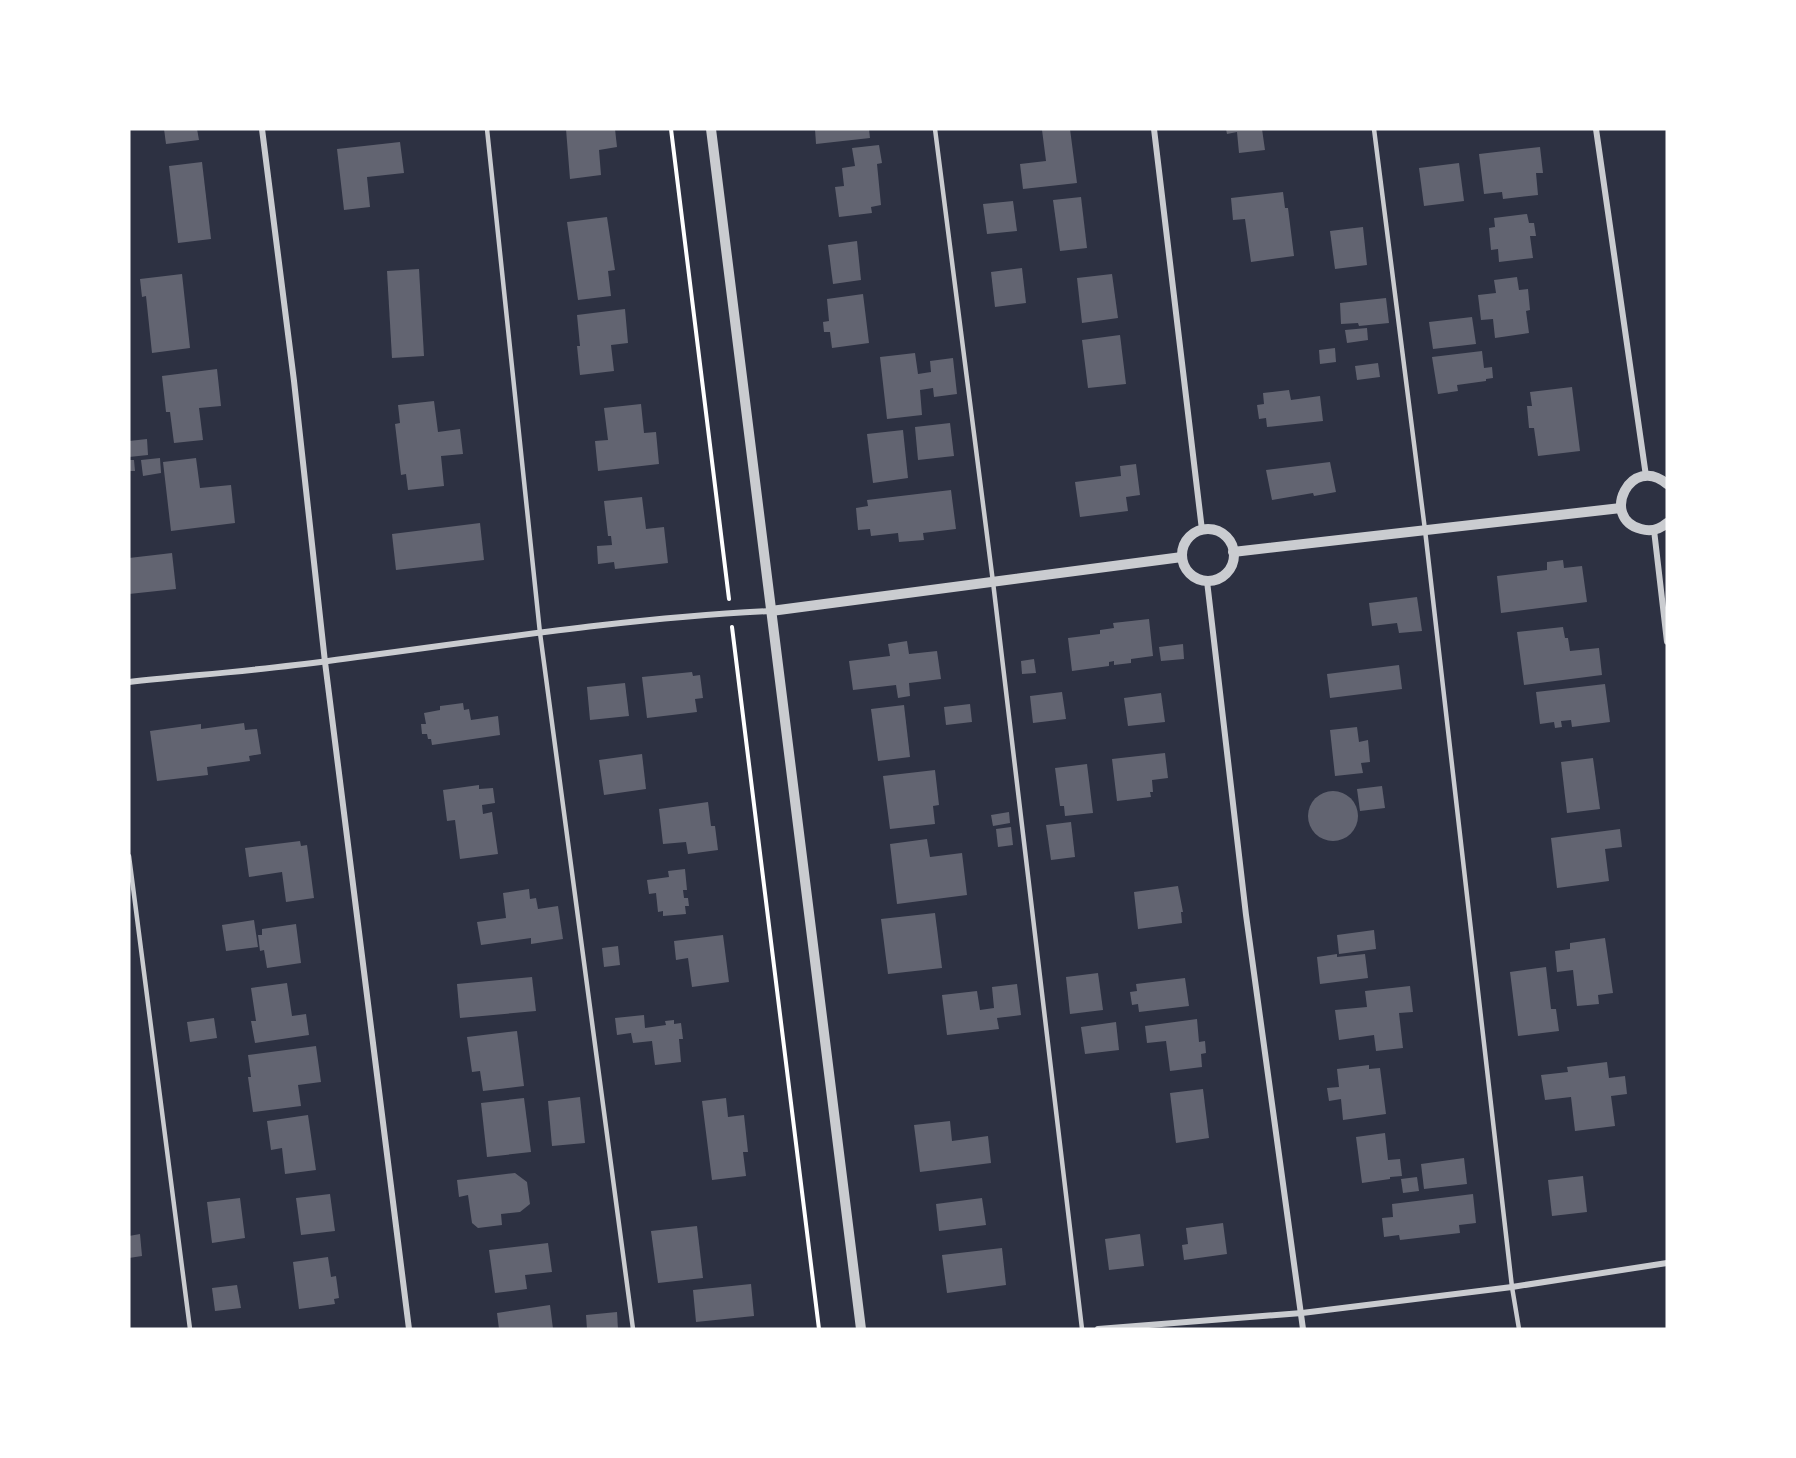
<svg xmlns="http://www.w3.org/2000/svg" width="1796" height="1458" font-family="'Times New Roman',serif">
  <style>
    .building { fill: #626471 }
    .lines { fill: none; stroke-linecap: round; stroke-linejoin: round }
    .path { stroke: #fff; stroke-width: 4 }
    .service { stroke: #caccd0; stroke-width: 4.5 }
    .minor { stroke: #caccd0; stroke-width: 6 }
    .tertiary { stroke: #caccd0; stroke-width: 10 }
  </style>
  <rect width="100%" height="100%" fill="#2d3142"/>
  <g class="building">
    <path d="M164,129H197L199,140L166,144Z"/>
    <path d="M566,129H615L617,147L599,150L601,175L570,179Z"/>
    <path d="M815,129H869L870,138L816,144Z"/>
    <path d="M1070,129L1077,183L1023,189L1020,164L1046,161L1042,130Z"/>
    <path d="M1226,129H1262L1265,150L1239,153L1237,132L1227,134Z"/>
    <path d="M400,142L404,173L367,177L370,207L344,210L337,149Z"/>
    <path d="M879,145L882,163L877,164L881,205L871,207L872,213L839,217L835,187L844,186L842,168L855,166L852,148Z"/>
    <path d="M1540,147L1543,173H1536L1538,195L1503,199L1502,192L1484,194L1479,154Z"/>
    <path d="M202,162L211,239L178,243L169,166Z"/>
    <path d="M1459,163L1464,201L1424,206L1419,168Z"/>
    <path d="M1283,192L1285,208H1288L1294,256L1251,262L1245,219L1233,220L1231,198Z"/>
    <path d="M1081,197L1087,248L1060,251L1053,200Z"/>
    <path d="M1013,201L1017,231L987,234L983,204Z"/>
    <path d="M1527,214L1529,223H1534L1536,236H1530L1533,258L1499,262L1498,249L1491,250L1489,228L1495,227L1494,218Z"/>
    <path d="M607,217L615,270L608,271L611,296L578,300L567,222Z"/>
    <path d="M1363,227L1367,265L1335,269L1330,231Z"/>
    <path d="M857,241L861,280L833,284L828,245Z"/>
    <path d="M1022,268L1026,303L995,307L991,272Z"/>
    <path d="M419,269L424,356L392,358L387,271Z"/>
    <path d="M182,274L190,348L152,353L146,296L142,297L140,279Z"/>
    <path d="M1112,274L1118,318L1082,323L1077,278Z"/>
    <path d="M1517,277L1519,290L1528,289L1530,310L1526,311L1529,333L1495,338L1493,319L1481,320L1478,295L1496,293L1494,280Z"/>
    <path d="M863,294L869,343L832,348L830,332H824L823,322L829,321L827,299Z"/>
    <path d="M1386,298L1389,323L1359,326L1358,323L1341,324L1340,303Z"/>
    <path d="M625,309L628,343L611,345L614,371L580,375L577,346H580L577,315Z"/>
    <path d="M1472,317L1476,344L1433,349L1429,322Z"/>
    <path d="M1367,328L1368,340L1347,343L1345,330Z"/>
    <path d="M1120,335L1126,384L1088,388L1082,340Z"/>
    <path d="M1335,348L1336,362L1320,364L1319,350Z"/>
    <path d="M1482,351L1484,368L1492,367L1493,378L1486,379V381L1457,385L1458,391L1438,394L1432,357Z"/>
    <path d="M915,353L918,374L931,372L930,361L953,358L957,394L934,397L933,388L920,390L922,415L887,419L880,357Z"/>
    <path d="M1378,363L1380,377L1357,380L1355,366Z"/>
    <path d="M217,369L221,406L199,408L203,440L174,443L170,412H166L162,376Z"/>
    <path d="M1572,387L1580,451L1538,456L1534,428H1529L1527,406H1532L1530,392Z"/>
    <path d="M1289,390L1291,400L1320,396L1323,421L1267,427L1266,418L1259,419L1257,405L1264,404L1263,393Z"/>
    <path d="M434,401L438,432L460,429L463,454L441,456L444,486L408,490L406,474L401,475L395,424L400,423L398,405Z"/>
    <path d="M641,404L644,433L656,432L659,464L598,471L595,441L608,440L604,408Z"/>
    <path d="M950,423L954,456L918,460L915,427Z"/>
    <path d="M903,430L908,478L873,483L867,434Z"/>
    <path d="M147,439L148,455L129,457V441Z"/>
    <path d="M160,458L161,473L143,476L141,460Z"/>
    <path d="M196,458L200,488L231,485L235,523L171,531L163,462Z"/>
    <path d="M129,460H134L135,471H129Z"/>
    <path d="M1330,462L1336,492L1314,496L1313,493L1272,500L1266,470Z"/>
    <path d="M1136,464L1140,495L1126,497L1128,511L1080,517L1075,482L1121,476L1120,466Z"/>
    <path d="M951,490L956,529L923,533L924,540L899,542L898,533L871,536L870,529L858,530L856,508L868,506L867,500Z"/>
    <path d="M642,497L646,529L664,527L668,563L615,569L614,562L598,564L597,546L612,545L611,536H608L604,501Z"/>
    <path d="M480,523L484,560L396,570L392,534Z"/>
    <path d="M172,553L176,589L129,594V558Z"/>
    <path d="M1563,560L1564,568L1582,566L1587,602L1501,613L1497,576L1547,570V562Z"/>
    <path d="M1417,597L1422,631L1399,633L1397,623L1372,626L1369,603Z"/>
    <path d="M1149,619L1153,656L1131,659V663L1114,665V661L1109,662V666L1072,671L1068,638L1100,634V630L1114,628L1113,623Z"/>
    <path d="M1563,627L1565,638H1568L1570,651L1599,648L1602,675L1524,685L1517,632Z"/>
    <path d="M907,641L909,654L937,651L941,679L909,683L910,696L898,698L896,685L853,690L849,661L890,656L888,644Z"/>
    <path d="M1183,644L1184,659L1161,661L1159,647Z"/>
    <path d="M1034,659L1036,673L1022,674L1021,661Z"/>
    <path d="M1399,665L1402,689L1330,698L1327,674Z"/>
    <path d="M692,672L693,676L700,675L703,698L695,699L697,712L647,718L642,677Z"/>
    <path d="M625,683L629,716L590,720L587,687Z"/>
    <path d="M1605,684L1610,722L1572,727L1571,720L1561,721L1562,727L1555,728L1554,722L1540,724L1536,692Z"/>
    <path d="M1062,692L1066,719L1033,723L1030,696Z"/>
    <path d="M1161,693L1165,722L1128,726L1124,698Z"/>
    <path d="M463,703L464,710L469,709L471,720L498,716L500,735L432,745L431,739H428L427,734H422L421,724H426L424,713L440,710V706Z"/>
    <path d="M970,704L972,722L946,725L944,707Z"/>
    <path d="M904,705L910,757L878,761L871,709Z"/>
    <path d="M244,723L245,730L257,729L261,754L249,756L250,761L207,767L208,775L157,781L150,731L201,724V729Z"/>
    <path d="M1357,727L1359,742L1368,740L1370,762L1361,763L1363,773L1335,776L1330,730Z"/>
    <path d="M1165,753L1168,778L1152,780L1153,792H1150L1151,797L1117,801L1112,759Z"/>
    <path d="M642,754L646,789L604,795L599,760Z"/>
    <path d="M1593,758L1600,809L1567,813L1561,762Z"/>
    <path d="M1087,764L1093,813L1065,816L1064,806H1060L1055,768Z"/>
    <path d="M935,770L939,805L933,806L935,824L890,829L883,776Z"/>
    <path d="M479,785V789L493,788L495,803L482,805L483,814L492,812L498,854L460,859L455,820L447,821L443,790Z"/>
    <path d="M1382,786L1385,808L1360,811L1357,789Z"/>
    <circle cx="1333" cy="816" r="25"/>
    <path d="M708,802L711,826H715L718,850L688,854L686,842L663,844L659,809Z"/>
    <path d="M1009,812L1010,823L993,826L991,815Z"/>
    <path d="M1071,822L1075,857L1051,860L1046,825Z"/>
    <path d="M1011,827L1013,845L998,847L996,829Z"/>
    <path d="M1620,829L1622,847L1605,849L1609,881L1557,888L1551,838Z"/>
    <path d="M927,839L930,857L962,853L967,895L897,904L890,844Z"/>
    <path d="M300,841L301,846L307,845L314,898L286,902L282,872L249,877L245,848Z"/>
    <path d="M685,869L687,890H683L684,898H688L689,906H685L686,914L663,916V911L658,912L656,893L649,894L647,880L669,877L668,871Z"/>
    <path d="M1178,886L1183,912H1181L1182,923L1138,929L1134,892Z"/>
    <path d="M529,889L530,899L536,898L538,909L558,906L563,939L531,944V938L481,945L477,922L506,918L503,893Z"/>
    <path d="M935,913L942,968L888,974L881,919Z"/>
    <path d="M254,920L258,947L226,951L222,925Z"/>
    <path d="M296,924L301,963L267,968L264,950L260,951L258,935H262V929Z"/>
    <path d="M1374,930L1376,949L1339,954L1337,935Z"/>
    <path d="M723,935L729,982L692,987L688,958L676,960L674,941Z"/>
    <path d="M1605,938L1613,993L1598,995L1599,1004L1577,1006L1573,970L1557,972L1555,951L1570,949V943Z"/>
    <path d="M618,946L620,965L604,967L602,948Z"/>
    <path d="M1337,954V957L1365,954L1368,978L1320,984L1317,957Z"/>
    <path d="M1546,967L1551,1009H1556L1559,1031L1518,1036L1510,972Z"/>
    <path d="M1098,973L1103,1010L1070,1014L1066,977Z"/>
    <path d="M532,977L536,1011L460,1018L457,984Z"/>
    <path d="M1185,978L1189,1006L1139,1012L1138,1004L1132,1005L1130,992L1137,991L1136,984Z"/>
    <path d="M287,983L292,1016L306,1014L309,1035L255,1043L251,1021H256L251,988Z"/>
    <path d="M1017,984L1021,1015L997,1018L999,1029L947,1035L942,995L977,991L980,1010L994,1008L992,987Z"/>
    <path d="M1410,986L1413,1012L1399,1013L1403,1048L1376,1051L1374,1035L1339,1040L1335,1010L1367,1007L1365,991Z"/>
    <path d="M644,1015L645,1028L666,1025L665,1021L674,1020V1024L681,1023L683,1039H679L681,1062L655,1065L652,1041L633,1043L631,1033L617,1035L615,1018Z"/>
    <path d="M214,1018L217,1038L190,1042L187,1022Z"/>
    <path d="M1197,1019L1199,1042L1205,1041L1206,1053L1201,1054L1202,1067L1170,1071L1166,1041L1147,1043L1145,1026Z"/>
    <path d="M1116,1022L1119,1050L1085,1054L1081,1027Z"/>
    <path d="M517,1031L524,1086L483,1091L480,1071L472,1072L467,1037Z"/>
    <path d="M316,1046L321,1082L298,1085L301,1106L253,1112L248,1077H251L248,1055Z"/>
    <path d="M1607,1062L1609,1078L1625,1076L1627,1094L1611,1096L1615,1126L1575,1131L1571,1097L1545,1100L1541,1075L1568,1072L1567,1067Z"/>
    <path d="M1369,1065V1069L1380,1068L1386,1114L1343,1120L1341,1099L1329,1101L1327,1088L1339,1087L1337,1069Z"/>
    <path d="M1203,1089L1209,1138L1176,1143L1170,1093Z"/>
    <path d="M580,1097L585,1143L552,1146L548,1101Z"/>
    <path d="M524,1098L531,1152L487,1157L481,1103Z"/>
    <path d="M726,1098L728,1117L744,1115L748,1152H743L746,1176L712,1180L702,1101Z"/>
    <path d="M308,1115L316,1170L285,1174L282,1148L271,1150L267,1121Z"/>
    <path d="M950,1121L952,1141L988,1136L991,1163L920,1172L914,1125Z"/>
    <path d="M1385,1133L1388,1160L1400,1159L1402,1176L1390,1177V1179L1362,1183L1356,1137Z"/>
    <path d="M1464,1158L1467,1184L1424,1189L1421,1164Z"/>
    <path d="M515,1173L527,1182L530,1204L520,1212L501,1214L502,1225L478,1228L472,1223L468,1195L459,1197L457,1180Z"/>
    <path d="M1583,1176L1587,1212L1552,1216L1548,1180Z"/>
    <path d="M1417,1177L1419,1191L1403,1193L1401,1179Z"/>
    <path d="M330,1194L335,1231L301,1235L296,1198Z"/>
    <path d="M1473,1194L1476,1223L1459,1225L1460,1233L1400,1240L1399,1235L1384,1237L1382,1218L1393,1217L1392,1204Z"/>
    <path d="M240,1198L245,1238L212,1243L207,1202Z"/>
    <path d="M982,1198L986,1225L939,1231L936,1204Z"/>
    <path d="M1223,1223L1227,1254L1184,1260L1182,1245L1188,1244L1186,1228Z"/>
    <path d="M697,1226L703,1278L658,1283L651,1231Z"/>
    <path d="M140,1234L142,1256L129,1258V1236Z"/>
    <path d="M1140,1234L1144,1266L1109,1270L1105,1239Z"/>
    <path d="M548,1243L552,1272L525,1275L527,1289L495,1293L489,1250Z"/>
    <path d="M1002,1248L1006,1285L947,1293L942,1255Z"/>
    <path d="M328,1257L331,1277L336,1276L339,1298L334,1299L335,1304L299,1309L293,1262Z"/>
    <path d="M751,1284L754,1316L696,1322L693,1290Z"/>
    <path d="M237,1285L241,1308L215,1311L212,1288Z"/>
    <path d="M550,1305L553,1329H499L497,1313Z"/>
    <path d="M617,1312L618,1329H587L586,1315Z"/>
  </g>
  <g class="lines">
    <g class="path">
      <path d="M671,129L729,599"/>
      <path d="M732,627L819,1329"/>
    </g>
    <g class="service">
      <path d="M487,129L540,633L633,1329"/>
      <path d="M935,129L993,582L1082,1329"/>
      <path d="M1374,129L1425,530L1512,1287L1519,1329"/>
      <path d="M129,856L190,1329"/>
    </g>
    <g class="minor">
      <path d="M262,129L294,381L325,662L409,1329"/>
      <path d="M1154,129L1202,530"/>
      <path d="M1596,129L1646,476"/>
      <path d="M1654,530L1667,642"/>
      <path d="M1207,581L1246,915L1303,1329"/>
      <path d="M129,682C195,675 262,670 328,661C475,642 623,618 771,611"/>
      <path d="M1098,1329L1302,1313L1512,1287L1667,1263"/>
    </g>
    <g class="tertiary">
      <path d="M711,129L861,1329"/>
      <path d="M1667,484C1631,453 1599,518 1641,529C1651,532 1660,529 1667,523"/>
      <circle cx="1208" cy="555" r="26"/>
      <path d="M1233,552L1621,508"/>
      <path d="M771,611L1182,557"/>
    </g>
  </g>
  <rect width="1796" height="1458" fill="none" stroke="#ffffff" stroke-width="261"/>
</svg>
